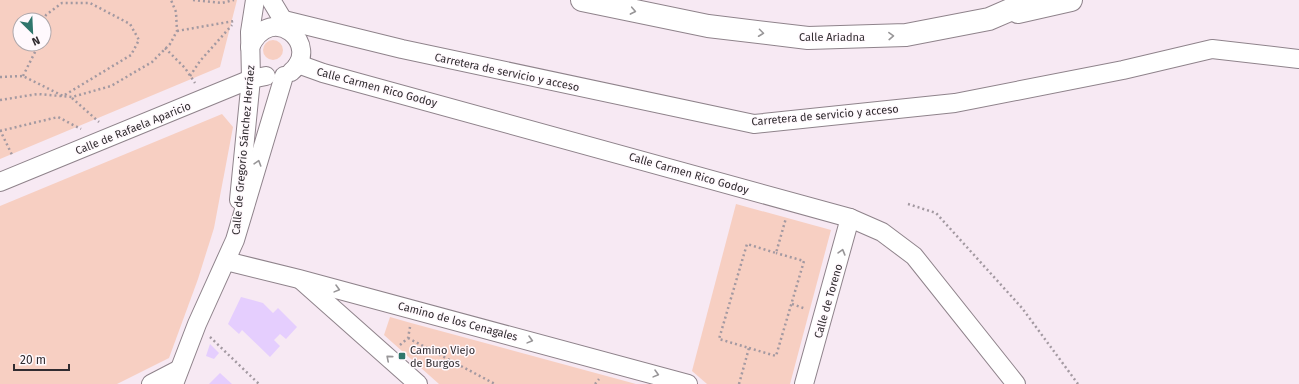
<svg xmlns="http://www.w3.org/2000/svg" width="1299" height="384" font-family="'Fira Sans',sans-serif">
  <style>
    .green { fill: #f7cfc2; fill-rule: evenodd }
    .building { fill: #e5cefe }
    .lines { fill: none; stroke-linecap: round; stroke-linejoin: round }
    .minor-casing { stroke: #8f838b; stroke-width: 20 }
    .highway-casing { stroke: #8f838b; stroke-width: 24 }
    .path { stroke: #a399a1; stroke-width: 2.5; stroke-dasharray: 2 3; stroke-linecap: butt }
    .minor { stroke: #fff; stroke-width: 18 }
    .highway { stroke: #fff; stroke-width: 22 }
    .oneway { stroke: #989698 }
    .poi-dot { fill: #2f766c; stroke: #fff9fd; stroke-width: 1.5 }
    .labels { text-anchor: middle; stroke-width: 3; stroke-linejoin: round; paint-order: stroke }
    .street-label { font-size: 11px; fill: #312c30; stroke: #fff9fd }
    .poi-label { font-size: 11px; fill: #312c30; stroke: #fff9fd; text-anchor: start }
  </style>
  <rect width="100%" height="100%" fill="#f7e9f3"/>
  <g class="green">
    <path d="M0,0H237L220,67L0,159ZM20,20H44V44H20Z"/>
    <circle cx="273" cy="50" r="10"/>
    <path d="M222,114L233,127L214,228L198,279L169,358L117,384H0V206Z"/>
    <path d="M736,204L831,230L790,384H707L692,371Z"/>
    <path d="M390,317L411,323L636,384H439L384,335Z"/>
  </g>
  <g class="building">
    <path d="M241,297L263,303L273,313L278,308L297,327L286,339L280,334L274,340L280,346L270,357L242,330L239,334L228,324Z"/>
    <path d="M210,344L219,353L214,359L206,356Z"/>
    <path d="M220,373L232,384H209Z"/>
  </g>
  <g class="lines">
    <defs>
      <g id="minor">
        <path d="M271,0L289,30"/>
        <path d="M284,20L402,49L754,124L955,103L1123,70L1212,49L1299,59"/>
        <path d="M250,47C272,0 323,46 291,72"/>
        <path d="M298,64L323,73L850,218L882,232L914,256L1016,384"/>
        <path d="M0,182L251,79L266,76"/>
        <path d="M239,200L251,79L250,32L255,0"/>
        <path d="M226,261L299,279L688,384"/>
        <path d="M302,281L418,384"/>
        <path d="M151,384L178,370"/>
        <path d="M174,384L197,324L235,240L284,76"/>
        <path d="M804,384L850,218"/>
      </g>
      <g id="highway">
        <path d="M582,0L708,26L808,38L906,35L989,19L1033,0"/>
        <path d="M1018,12L1071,0"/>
      </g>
    </defs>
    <use href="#minor" class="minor-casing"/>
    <use href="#highway" class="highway-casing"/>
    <g class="path">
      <path d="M193,0L222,3L234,0"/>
      <path d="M177,31L234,21"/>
      <path d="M165,48L185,68L195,83"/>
      <path d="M23,76L39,44"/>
      <path d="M190,76L200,61L232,25"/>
      <path d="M0,77L23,76L63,96L131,55L139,40L130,24L90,3H62L46,15L44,24"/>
      <path d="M72,98L99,122"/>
      <path d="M0,100L38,94L72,97L111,86L152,62L170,44L177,31L176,12L171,0"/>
      <path d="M0,130L13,157"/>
      <path d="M0,131L58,117L81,129"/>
      <path d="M908,204L936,213L1022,308L1078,384"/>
      <path d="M792,304L806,309"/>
      <path d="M210,337L259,384"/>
      <path d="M408,338L495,384"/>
      <path d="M400,345L408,338L410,327"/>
      <path d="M749,348L776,356L804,261L776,253"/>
      <path d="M595,384L599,379"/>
      <path d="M739,384L749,348L719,339L747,244L776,253L786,218"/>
    </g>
    <use href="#minor" class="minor"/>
    <use href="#highway" class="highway"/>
  </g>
  <defs><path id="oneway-chevron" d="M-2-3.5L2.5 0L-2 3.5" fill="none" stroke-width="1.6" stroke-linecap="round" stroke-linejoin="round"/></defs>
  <g class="oneway">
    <use href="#oneway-chevron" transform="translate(633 11) rotate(11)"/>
    <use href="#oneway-chevron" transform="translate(761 33) rotate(7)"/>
    <use href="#oneway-chevron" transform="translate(891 36) rotate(-2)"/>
    <use href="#oneway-chevron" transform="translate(258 163) rotate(-73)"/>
    <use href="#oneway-chevron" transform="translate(842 252) rotate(-74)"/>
    <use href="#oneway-chevron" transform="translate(337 289) rotate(15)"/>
    <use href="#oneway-chevron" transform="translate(530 340) rotate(15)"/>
    <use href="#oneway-chevron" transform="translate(389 358) rotate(-139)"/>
    <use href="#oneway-chevron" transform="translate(656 374) rotate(15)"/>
  </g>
  <rect class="poi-dot" x="398" y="352" width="8" height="8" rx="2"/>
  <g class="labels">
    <g class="street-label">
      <text x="832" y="41">Calle Ariadna</text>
      <text transform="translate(507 72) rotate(12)" y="4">Carretera de servicio y acceso</text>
      <text transform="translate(377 87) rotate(15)" y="4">Calle Carmen Rico Godoy</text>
      <text transform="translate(825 115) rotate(-5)" y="4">Carretera de servicio y acceso</text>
      <text transform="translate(133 128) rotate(-22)" y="4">Calle de Rafaela Aparicio</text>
      <text transform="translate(243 150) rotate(-85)" y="4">Calle de Gregorio Sánchez Herráez</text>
      <text transform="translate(689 173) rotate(16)" y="4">Calle Carmen Rico Godoy</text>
      <text transform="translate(828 301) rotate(-74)" y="4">Calle de Toreno</text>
      <text transform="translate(458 321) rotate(15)" y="4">Camino de los Cenagales</text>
    </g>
    <g class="poi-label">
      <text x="410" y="354">Camino Viejo<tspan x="410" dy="13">de Burgos</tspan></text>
    </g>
  </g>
  <g transform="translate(32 32) rotate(156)"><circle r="19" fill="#fff9fd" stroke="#ada7ab"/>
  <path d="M0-3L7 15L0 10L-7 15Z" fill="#2f766c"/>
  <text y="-6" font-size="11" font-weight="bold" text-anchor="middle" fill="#312c30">N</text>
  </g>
  <path d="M14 364v6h55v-6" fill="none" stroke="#312c30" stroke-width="2"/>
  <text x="20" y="364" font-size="12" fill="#312c30" stroke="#fff9fd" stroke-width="3" paint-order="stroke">20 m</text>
</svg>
